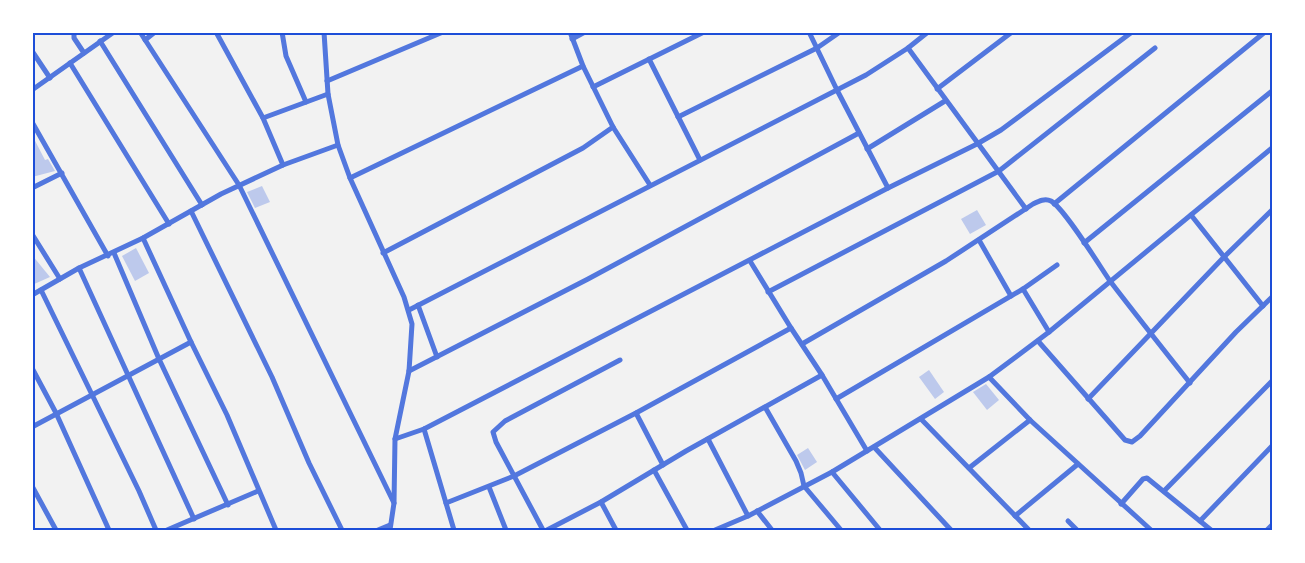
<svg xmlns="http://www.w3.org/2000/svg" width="1305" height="563" font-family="Lato,sans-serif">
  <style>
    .building { fill: #bdc9ec }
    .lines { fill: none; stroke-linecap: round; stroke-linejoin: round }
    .minor { stroke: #5277de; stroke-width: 5 }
    .neatline { fill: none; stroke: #1d4ed8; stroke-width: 2 }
  </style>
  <rect width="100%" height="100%" fill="#f2f2f2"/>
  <g class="building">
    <path d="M32,135L45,160L48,159L55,171L32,177Z"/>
    <path d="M262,186L270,202L255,208L247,192Z"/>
    <path d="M977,210L986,225L970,234L961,219Z"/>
    <path d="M136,248L149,273L135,281L122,256Z"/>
    <path d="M32,255L50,277L32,285Z"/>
    <path d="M929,370L944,392L935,399L919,377Z"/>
    <path d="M986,384L999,400L987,410L973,392Z"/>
    <path d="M808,448L817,462L805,470L797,455Z"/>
  </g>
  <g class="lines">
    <g class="minor">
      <path d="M74,32V38L84,53"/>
      <path d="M140,32L239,185L394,503"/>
      <path d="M216,32L263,118L283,165"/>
      <path d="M282,32L286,56L306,102"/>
      <path d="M324,32L328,94L338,145L350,178L404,297L412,324L409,371L395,439L394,503L390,530"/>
      <path d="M570,32L583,66L613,127L650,185"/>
      <path d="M809,32L837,90L888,188"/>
      <path d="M572,39L585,32"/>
      <path d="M145,40L155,32"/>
      <path d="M100,41L202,205"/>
      <path d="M908,48L1026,209"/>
      <path d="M32,51L50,78"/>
      <path d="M649,59L700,160"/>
      <path d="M70,63L169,224"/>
      <path d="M327,81L443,32"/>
      <path d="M593,87L704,32"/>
      <path d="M937,89L1012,32"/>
      <path d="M32,90L114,32"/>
      <path d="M678,117L817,48L840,32"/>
      <path d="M263,118L328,94"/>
      <path d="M32,122L108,256"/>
      <path d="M867,149L945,101"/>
      <path d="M350,178L583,66"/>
      <path d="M32,188L62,173"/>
      <path d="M1054,204L1265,32"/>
      <path d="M191,211L272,377L309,463L342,530"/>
      <path d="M1191,215L1263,306"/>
      <path d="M32,234L60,279"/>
      <path d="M143,238L191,342L227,415L276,530"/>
      <path d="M979,240L1011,296"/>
      <path d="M1084,243L1272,91"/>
      <path d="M114,253L159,359L228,505"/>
      <path d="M383,253L583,148L613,127"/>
      <path d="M750,261L791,328L822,375L867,451"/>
      <path d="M79,268L194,519"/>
      <path d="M1023,289L1049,332"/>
      <path d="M41,290L139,491L156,530"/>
      <path d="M768,292L999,171L1155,48"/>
      <path d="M32,295L79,268L143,238L221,194L283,165L338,145"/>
      <path d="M418,305L437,357"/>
      <path d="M409,310L866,75L908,48L928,32"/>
      <path d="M1038,341L1125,440L1132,442L1140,436L1236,332L1272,297"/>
      <path d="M802,344L946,261L1033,204C1039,201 1045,198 1051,201C1064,208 1099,265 1110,281C1136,315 1163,349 1190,383"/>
      <path d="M32,368L56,413L109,530"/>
      <path d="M409,371L588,279L859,133"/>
      <path d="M989,377L1030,420L1151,530"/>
      <path d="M836,399L1023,289L1057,265"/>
      <path d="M1088,399L1224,257L1272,210"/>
      <path d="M765,407L796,461L801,473L804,486L841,530"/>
      <path d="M636,413L663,465"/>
      <path d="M921,419L1029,530"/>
      <path d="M32,427L191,342"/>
      <path d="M424,429L454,530"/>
      <path d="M395,439L424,429L888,188L977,144L1001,130L1132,32"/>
      <path d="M708,439L748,516"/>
      <path d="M874,447L951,530"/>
      <path d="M969,468L1030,420"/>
      <path d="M654,470L687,530"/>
      <path d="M832,472L880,530"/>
      <path d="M32,486L56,530"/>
      <path d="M489,487L506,530"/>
      <path d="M1164,491L1272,381"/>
      <path d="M601,502L616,530"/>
      <path d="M446,503L514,476L636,413L791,328"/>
      <path d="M1121,504L1143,479L1147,478L1211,530"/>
      <path d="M757,511L772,530"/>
      <path d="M1015,516L1078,464"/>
      <path d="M1068,521L1077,530"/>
      <path d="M1200,521L1272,446"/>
      <path d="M167,530L258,491"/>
      <path d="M378,530L390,525"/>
      <path d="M543,530L496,442L493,432L505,421L620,360"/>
      <path d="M547,530L601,502L686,451L822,375"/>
      <path d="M715,530L748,516L832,472L989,377L1049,332L1272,148"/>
      <path d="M1267,530L1272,525"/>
    </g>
  </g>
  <rect width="1305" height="563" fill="none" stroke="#ffffff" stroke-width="68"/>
  <rect x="34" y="34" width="1237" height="495" class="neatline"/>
</svg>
